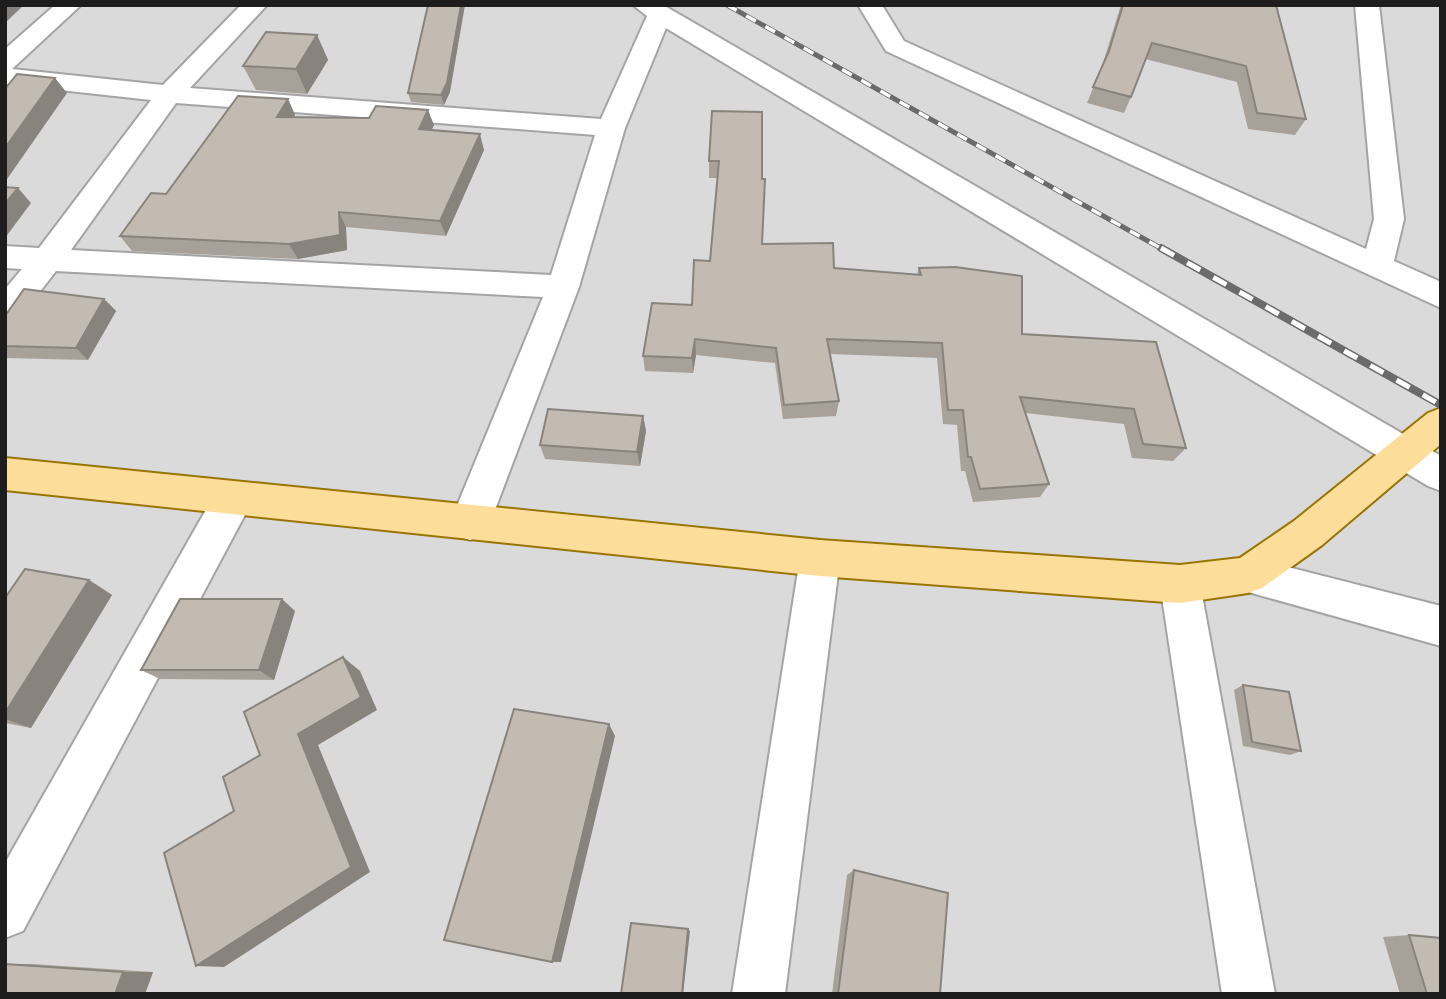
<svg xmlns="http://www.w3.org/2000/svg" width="1446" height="999" font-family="'Public Sans',sans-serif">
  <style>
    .residential { fill: #dbdada }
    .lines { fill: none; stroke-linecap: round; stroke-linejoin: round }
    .street-casing { stroke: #a4a4a4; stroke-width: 4 }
    .primary-casing { stroke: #977500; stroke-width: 4 }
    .street { fill: #fff; fill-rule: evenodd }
    .primary { fill: #fddd9a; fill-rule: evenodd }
    .rail-far1-casing { stroke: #6b6b6b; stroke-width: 5 }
    .rail-casing { stroke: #6b6b6b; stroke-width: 8 }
    .rail-far1 { stroke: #fff; stroke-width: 3.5; stroke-dasharray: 11; stroke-linecap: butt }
    .rail { stroke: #fff; stroke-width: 5; stroke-dasharray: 15; stroke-linecap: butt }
    .wall { fill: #a8a199 }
    .shaded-wall { fill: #88837d }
    .building { fill: #c3bbb2; stroke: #88837d; stroke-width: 2 }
  </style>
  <rect width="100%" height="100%" fill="#efece3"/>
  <rect class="residential" x="5" y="5" width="1436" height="989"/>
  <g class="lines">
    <defs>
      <g id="street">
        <path d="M55,5H81L12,69L163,85L241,5H267L190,88L601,119L647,16L633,5H663L1441,456V491L1428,486L666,28L625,128L579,287L490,523L484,535L470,540L456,535L450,523L543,297L56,271L17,321L5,324V289L22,269L5,268V246L39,248L151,100L5,84V49ZM176,103L595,135L551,275L71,250Z"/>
        <path d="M858,5H882L904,41L1366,249L1374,219L1355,5H1379L1404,219L1394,261L1441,282V308L886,51Z"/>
        <path d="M233,483L247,487L252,499L247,511L23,931L5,938V863L219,487Z"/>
        <path d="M820,540L834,545L840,558L785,994H732L800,558L806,545Z"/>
        <path d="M1248,557L1441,606V646L1234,588L1228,575L1234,562Z"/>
        <path d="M1180,565L1194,571L1200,584L1275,994H1222L1160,584L1166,571Z"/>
      </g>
      <path id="primary" d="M1441,408V444L1322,545L1262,588L1248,593L1180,603L820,576L5,490V458L820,540L1180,565L1240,558L1294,521L1428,413Z"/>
    </defs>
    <use href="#street" class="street-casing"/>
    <use href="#primary" class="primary-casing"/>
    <use href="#street" class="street"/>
    <use href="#primary" class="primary"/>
    <defs>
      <path id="rail-far1" d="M727,5L1164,250"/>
      <path id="rail" d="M1161,248L1441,405"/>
    </defs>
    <use href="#rail-far1" class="rail-far1-casing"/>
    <use href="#rail" class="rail-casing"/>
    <use href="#rail-far1" class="rail-far1"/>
    <use href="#rail" class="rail"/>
  </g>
  <g class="wall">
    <path d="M1121,5H1276L1306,119L1295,135L1248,129L1237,82L1145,59L1131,97L1124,113L1087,103L1102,66Z"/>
    <path d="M317,35L328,60L307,94L256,90L243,66Z"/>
    <path d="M450,92L444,105L411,102L408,93Z"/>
    <path d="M288,99L295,115L294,117L434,125L431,130L484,150L446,236L346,227L347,250L298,259L132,251L120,236L166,194Z"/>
    <path d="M712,111L762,244L834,268L917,274L919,268L1022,334L1156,342L1186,448L1173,461L1132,458L1124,424L1025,413L1049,484L1040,497L973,502L965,471H961L957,425L943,424L937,358L830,354L839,401L836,416L783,419L775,363L696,355L693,373L645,371L643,356L692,305L710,261L718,178H709V161Z"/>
    <path d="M104,299L116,311L88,360L5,358V316Z"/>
    <path d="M643,416L646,431L640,466L545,459L540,445Z"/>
    <path d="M89,580L112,595L31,728L5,723V598Z"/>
    <path d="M295,611L274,680L160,679L141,670Z"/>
    <path d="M1243,685L1301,751L1290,755L1243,746L1234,690Z"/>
    <path d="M854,870L940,994H832L847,875Z"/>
    <path d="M1409,935L1441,994H1400L1383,937Z"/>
    <path d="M5,964H33L153,972L145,994H5Z"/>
  </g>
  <g class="shaded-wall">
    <path d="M8,5H24L5,23V8Z"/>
    <path d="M461,5H465L450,92L444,105L441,95Z"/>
    <path d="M317,35L328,60L307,94L296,69Z"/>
    <path d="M55,78L67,93L5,182V148Z"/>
    <path d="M288,99L295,115L285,132L277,117Z"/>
    <path d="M428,110L434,125L424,145L419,129Z"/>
    <path d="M480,134L484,150L446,236L440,221Z"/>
    <path d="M18,188L31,203L5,238V204Z"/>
    <path d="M339,212L346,227L347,250L298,259L289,244Z"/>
    <path d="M104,299L116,311L88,360L76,348Z"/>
    <path d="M695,339L696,355L693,373L692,358Z"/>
    <path d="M643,416L646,431L640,466L637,452Z"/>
    <path d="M89,580L112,595L31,728L5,719V713Z"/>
    <path d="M282,599L295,611L274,680L259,670Z"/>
    <path d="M343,657L360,671L377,710L318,745L370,872L224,967L196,966L298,734Z"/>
    <path d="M609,724L615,736L561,962H552Z"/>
    <path d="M688,929L690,931L683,994H682Z"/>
    <path d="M123,972H153L145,994H115Z"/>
  </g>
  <g class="building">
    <path d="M428,5H461L447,83L441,95L408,93Z"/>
    <path d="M1123,5H1276L1306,119L1257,113L1246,66L1152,43L1131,97L1093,87L1109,51Z"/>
    <path d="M266,32L317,35L296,69L243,66Z"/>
    <path d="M17,74L55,78L5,148V89Z"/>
    <path d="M238,96L288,99L277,117L369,118L376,106L428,110L419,129L480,134L440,221L339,212L340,235L289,244L120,236L151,193L166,194Z"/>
    <path d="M712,111L762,112V179H765L762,244L833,243L834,268L921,275L919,268L955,267L1022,276V334L1156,342L1186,448L1143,444L1134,409L1020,397L1049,484L980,489L971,457H968L963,410H948L942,343L827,339L839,401L784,405L776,348L695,339L692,358L643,356L652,303L692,305L694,260L710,261L719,161H709Z"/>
    <path d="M5,187L18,188L5,204Z"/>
    <path d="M24,289L104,299L76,348L5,346V316Z"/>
    <path d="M548,409L643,416L637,452L540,445Z"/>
    <path d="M25,569L89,580L5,713V598Z"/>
    <path d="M180,599H282L259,670H141Z"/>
    <path d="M343,657L361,697L298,734L351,867L196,966L164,853L234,811L223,777L260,755L244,712Z"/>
    <path d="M1243,685L1289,692L1301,751L1252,742Z"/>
    <path d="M514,709L609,724L552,962L444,940Z"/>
    <path d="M854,870L948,893L940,994H838Z"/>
    <path d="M631,923L688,929L682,994H621Z"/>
    <path d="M1409,935L1441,938V994H1427Z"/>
    <path d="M5,964L123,972L115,994H5Z"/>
  </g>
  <rect width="1446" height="999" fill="none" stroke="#1d1d1d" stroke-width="14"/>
</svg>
